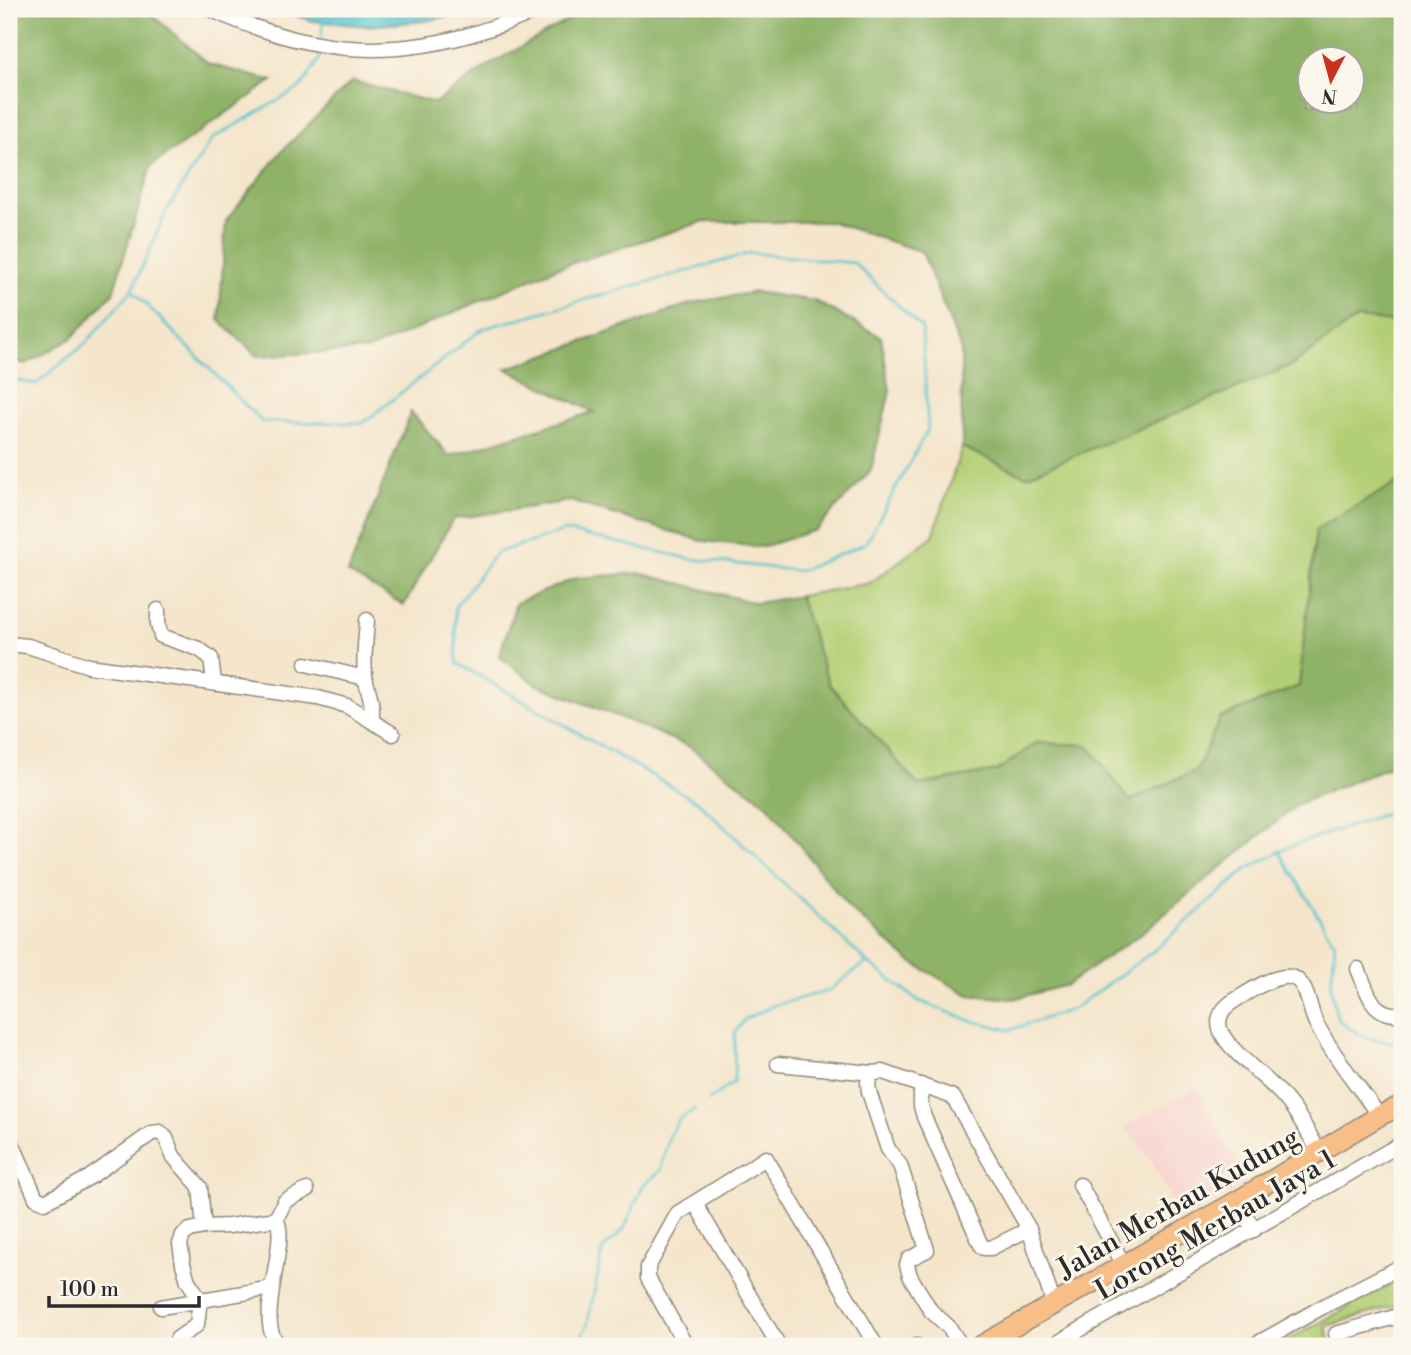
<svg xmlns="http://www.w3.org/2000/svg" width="1411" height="1355" font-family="'Libre Bodoni',serif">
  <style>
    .built { fill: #f7d0cc }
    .green { fill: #b3cf75; stroke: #6f7d50; stroke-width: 2 }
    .forest { fill: #8eb266; stroke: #5c6e48; stroke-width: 2; fill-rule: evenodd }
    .water { fill: #56c3cd; stroke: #40777c; stroke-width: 2 }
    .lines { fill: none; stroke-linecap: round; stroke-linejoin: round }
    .stream { stroke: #56c3cd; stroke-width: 2.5 }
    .minor-casing { stroke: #90887b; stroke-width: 17 }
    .major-casing { stroke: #90887b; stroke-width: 22 }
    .minor { stroke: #fff; stroke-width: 14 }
    .major { stroke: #f7be87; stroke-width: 19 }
    .labels { text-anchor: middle; stroke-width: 6; stroke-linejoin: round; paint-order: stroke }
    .street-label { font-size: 28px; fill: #2b2b2b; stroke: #fbf7ec }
  </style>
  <rect width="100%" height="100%" fill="#fbf7ec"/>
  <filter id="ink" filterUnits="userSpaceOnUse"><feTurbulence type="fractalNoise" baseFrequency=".0143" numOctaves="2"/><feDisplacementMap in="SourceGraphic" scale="14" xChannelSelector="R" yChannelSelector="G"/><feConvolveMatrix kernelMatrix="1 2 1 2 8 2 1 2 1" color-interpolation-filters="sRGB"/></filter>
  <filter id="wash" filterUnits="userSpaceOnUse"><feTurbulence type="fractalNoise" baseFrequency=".00686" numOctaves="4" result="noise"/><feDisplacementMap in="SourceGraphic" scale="28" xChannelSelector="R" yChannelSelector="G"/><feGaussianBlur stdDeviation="1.57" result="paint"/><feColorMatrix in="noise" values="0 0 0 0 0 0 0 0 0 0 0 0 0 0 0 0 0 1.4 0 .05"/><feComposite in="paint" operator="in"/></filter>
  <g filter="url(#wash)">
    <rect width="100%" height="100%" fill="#f4e5cb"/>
    <path class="built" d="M1196,1087L1247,1185L1181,1218L1155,1167L1125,1127Z"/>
    <g class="green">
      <path d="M1357,317L1402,323V480L1316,529L1299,686L1220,718L1197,770L1130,801L1088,745L1036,743L997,771L918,785L829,684L799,596L870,583L933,536L962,447L1026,476L1294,364Z"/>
      <path d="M1402,1278V1304L1326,1326L1331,1346H1277Z"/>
    </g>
    <g class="forest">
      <path d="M9,9H145L209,64L272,81L151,166L113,293L72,338L26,364L9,360Z"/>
      <path d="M588,9H1402V323L1357,318L1294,364L1026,476L962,447L961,350L922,252L832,222H702L556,268L368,350L257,356L219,320L226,221L280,153L352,81L435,103L489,65ZM1310,60H1352V102H1310Z"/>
      <path d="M755,292L815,301L881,337L890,391L871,470L816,530L762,547L702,541L570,501L453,519L404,605L348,573L411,412L449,456L594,412L506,369L692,303Z"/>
      <path d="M1402,480V761L1298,804L1139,935L1067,985L1013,999L969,995L911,962L849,908L768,805L688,746L617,716L538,685L499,656L516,603L576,578L639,573L756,603L799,596L829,684L918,785L997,771L1036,743L1088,745L1130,801L1197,770L1220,718L1299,686L1316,529Z"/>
    </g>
    <path class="water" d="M273,9H487L425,21L367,26L313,21Z"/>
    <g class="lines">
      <g class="stream">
        <path d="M321,38L323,20"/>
        <path d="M132,290L167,210L212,139L301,87L319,60L320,48"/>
        <path d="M9,379L36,384L85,344L132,290L262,422L363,423L482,329L751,253L854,263L922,328L928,429L866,543L800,571L691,559L565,531L496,553L455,607L457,663L698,802L867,962L919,1001L969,1020L1010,1030L1073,1009L1151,953L1246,870L1288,847L1402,808"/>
        <path d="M1279,851L1335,944L1331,987L1337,1018L1344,1025L1367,1038L1400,1044L1402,1048"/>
        <path d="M709,1100L734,1082L735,1033L745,1019L775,1005L828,991L867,962"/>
        <path d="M561,1346L577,1344L587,1326L603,1249L624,1229L643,1186L660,1171L669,1136L680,1118L695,1109"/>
      </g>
    </g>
  </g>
  <g filter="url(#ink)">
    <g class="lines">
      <defs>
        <g id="minor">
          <path d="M210,9C303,51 381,62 479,32C500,25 520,19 539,9"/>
          <path d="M158,610V625L161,636L199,649L211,658L214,682"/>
          <path d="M367,620C366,638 363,658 365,676C368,694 373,698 372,719"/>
          <path d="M9,644L28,646L89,666L318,698L347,706L393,734"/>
          <path d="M306,664L365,678"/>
          <path d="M1358,969C1368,992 1371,1017 1402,1014"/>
          <path d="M778,1064L872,1073L883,1072L953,1097L1029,1229L1054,1305"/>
          <path d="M872,1073L868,1082L869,1092L888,1149L900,1165L927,1250L909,1259L907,1265L910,1276L931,1311L949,1327L961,1346"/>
          <path d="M921,1085V1106L924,1117L981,1245L984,1248H991L1029,1229"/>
          <path d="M9,1136L36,1198L45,1202L90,1177L152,1133L160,1132L166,1138L173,1156L200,1187L204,1227"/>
          <path d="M1320,1153C1308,1133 1298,1112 1282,1095C1266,1077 1226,1049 1220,1029C1216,1015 1226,1005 1237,999C1250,991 1275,974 1291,977C1308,981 1309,1010 1316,1023C1332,1055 1359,1086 1379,1116"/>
          <path d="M1080,1185L1124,1265"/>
          <path d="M1237,1201L1254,1230"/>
          <path d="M695,1203L779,1346"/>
          <path d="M276,1219C291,1241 251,1326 281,1346"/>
          <path d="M276,1219L285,1201L307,1190"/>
          <path d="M161,1307L272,1288"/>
          <path d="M1336,1334L1402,1315"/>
          <path d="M177,1339L197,1325L200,1299L188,1281L183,1264L180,1244L183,1235L190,1230L204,1227L229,1226L276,1219"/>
          <path d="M686,1346L648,1278V1267L678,1213L766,1158L876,1346"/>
          <path d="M916,1346H917"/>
          <path d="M1052,1346L1402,1143"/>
          <path d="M1253,1346L1324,1306L1402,1266"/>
        </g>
        <path id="major" d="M980,1346L1237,1201L1379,1116L1402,1105"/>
      </defs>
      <use href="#minor" class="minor-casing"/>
      <use href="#major" class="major-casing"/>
      <use href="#minor" class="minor"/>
      <use href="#major" class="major"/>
    </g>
  </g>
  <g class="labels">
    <g class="street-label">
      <text transform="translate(1178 1202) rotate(-30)" y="10">Jalan Merbau Kudung</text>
      <text transform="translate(1215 1224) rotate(-30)" y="10">Lorong Merbau Jaya 1</text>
    </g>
  </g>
  <rect width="1411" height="1355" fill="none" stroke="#fbf7ec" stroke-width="35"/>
  <g transform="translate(1331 80) rotate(186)"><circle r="33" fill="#fbf7ec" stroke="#a8a59f" stroke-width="2"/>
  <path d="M0-5L12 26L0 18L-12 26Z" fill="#c8321e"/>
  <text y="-10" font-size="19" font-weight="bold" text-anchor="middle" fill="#2b2b2b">N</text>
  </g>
  <path d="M49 1296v10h150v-10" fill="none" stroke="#2b2b2b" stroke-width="3.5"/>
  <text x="60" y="1296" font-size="21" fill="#2b2b2b" stroke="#fbf7ec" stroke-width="5" paint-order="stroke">100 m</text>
</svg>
